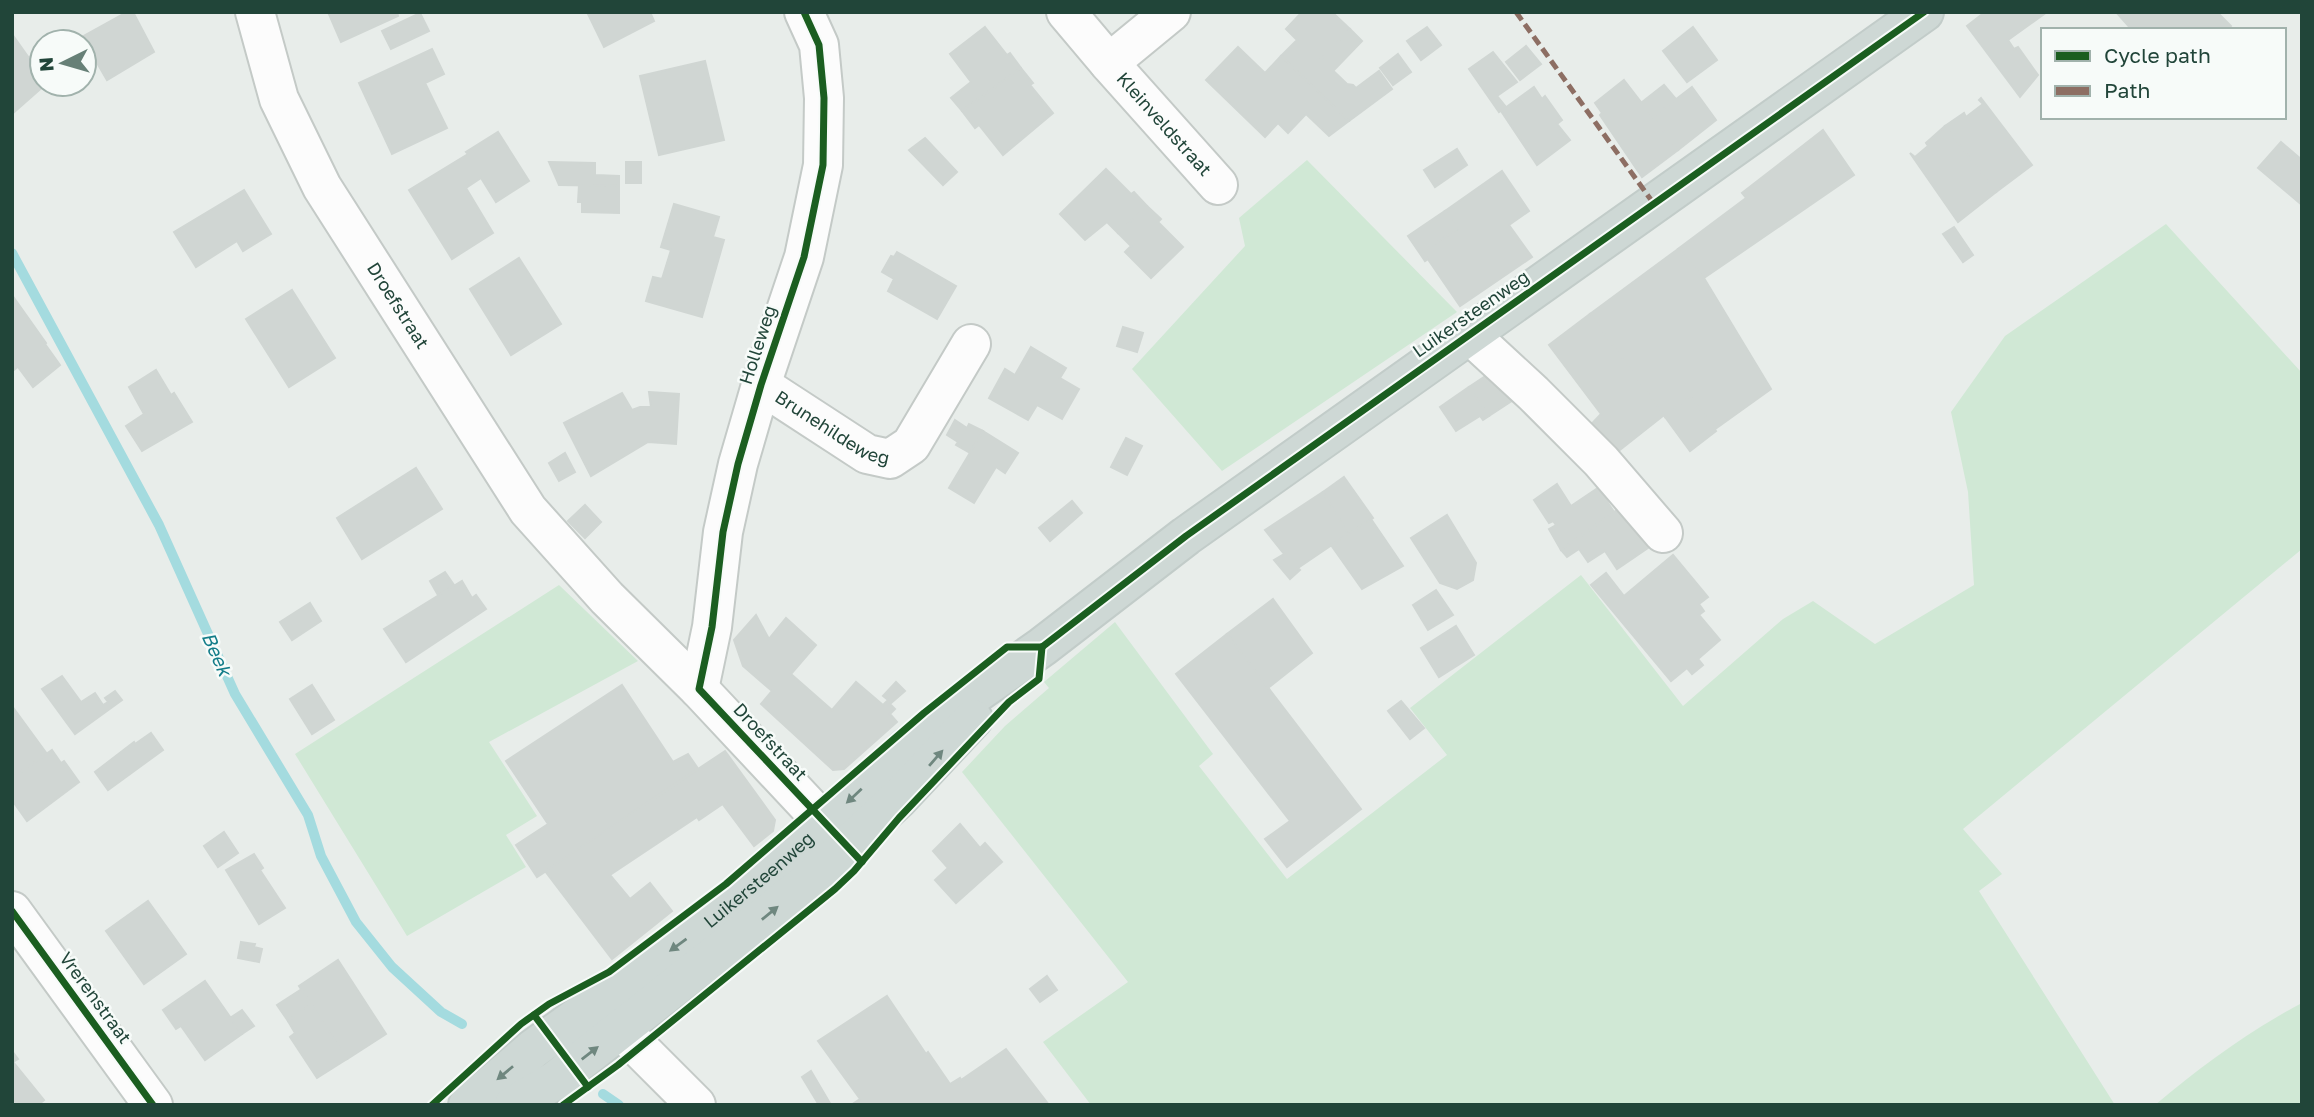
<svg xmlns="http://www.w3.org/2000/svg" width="2314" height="1117" font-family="'Golos Text',sans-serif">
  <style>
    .green { fill: #d0e8d5 }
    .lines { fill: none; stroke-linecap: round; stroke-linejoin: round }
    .stream { stroke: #a4dbdf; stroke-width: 10 }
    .building { fill: #d0d6d3; stroke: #d0d6d3; stroke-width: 2 }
    .minor-casing { stroke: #c4cac7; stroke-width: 42 }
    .major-casing { stroke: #c2ccc9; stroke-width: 42 }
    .minor { stroke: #fcfcfc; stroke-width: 38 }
    .major { stroke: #ced8d5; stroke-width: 38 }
    .quiet { stroke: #8d6e63; stroke-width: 5; stroke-dasharray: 10 5; stroke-linecap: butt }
    .cycleway-casing { stroke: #f7fbf9; stroke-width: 11 }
    .cycleway { stroke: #1b5e20; stroke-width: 7 }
    .oneway { fill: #6f877f }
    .labels { text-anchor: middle; stroke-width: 5; stroke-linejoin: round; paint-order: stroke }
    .street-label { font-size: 18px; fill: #214539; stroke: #f7fbf9 }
    .water-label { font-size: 19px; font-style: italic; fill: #137d89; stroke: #f7fbf9 }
  </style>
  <rect width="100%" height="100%" fill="#e8edea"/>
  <g class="green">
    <path d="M1307,160L1457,312L1222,471L1132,369L1245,246L1239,218Z"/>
    <path d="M2166,224L2302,373V549L1963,829L2002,874L1979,891L2115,1105H1091L1043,1042L1128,982L962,772L1005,726L1049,688L1044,682L1115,622L1213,754L1199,766L1287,879L1447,755L1410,708L1581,575L1683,706L1783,619L1813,601L1875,644L1974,585L1968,492L1951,412L2005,336Z"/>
    <path d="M559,585L638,661L489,742L537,816L506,835L526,867L407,936L295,754Z"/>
    <path d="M2302,1003V1105H2155C2201,1066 2249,1031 2302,1003Z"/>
  </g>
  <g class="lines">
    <g class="stream">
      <path d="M12,253L159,525L235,694L308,815L321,856L356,922L392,967L441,1012L462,1024"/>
      <path d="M603,1094L619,1105"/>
    </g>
  </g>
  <g class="building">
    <path d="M127,12H133L154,52L107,80L82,37Z"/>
    <path d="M328,12H397L398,16L341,42Z"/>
    <path d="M587,12H650L654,21L604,47Z"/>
    <path d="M1302,12H1332L1350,29L1321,59L1347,84L1353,85L1356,88L1379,71L1392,89L1349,121L1281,56L1297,40L1286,29Z"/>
    <path d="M1985,12H2047L2008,40L2014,49L2018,47L2038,75L2020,97L1967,26Z"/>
    <path d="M2116,12H2217L2231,26L2228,30H2132Z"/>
    <path d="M420,13L429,31L391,49L382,31Z"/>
    <path d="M985,27L1007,55L1010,53L1021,68L962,111L951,98L971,82L950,54Z"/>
    <path d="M1427,27L1441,45L1421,60L1407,41Z"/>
    <path d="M1693,27L1717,60L1687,82L1663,51Z"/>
    <path d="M1350,29L1362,41L1333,71L1321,59Z"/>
    <path d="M12,34L29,58L12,72Z"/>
    <path d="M1526,46L1541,64L1520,80L1506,62Z"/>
    <path d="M1238,47L1265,73L1281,56L1349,121L1329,136L1306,114L1288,133L1278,123L1265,137L1206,80Z"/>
    <path d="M432,49L444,74L425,83L447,128L392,154L359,83Z"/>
    <path d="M1493,52L1517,82L1497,96L1506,107L1499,112L1469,69Z"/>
    <path d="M33,54L42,64V84H46L12,114V72Z"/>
    <path d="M1398,54L1411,72L1393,85L1380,68Z"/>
    <path d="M705,61L724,140L659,155L640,76Z"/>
    <path d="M1021,68L1033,83L1030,85L1053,113L1003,155L979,125L975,128L962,111Z"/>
    <path d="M1624,80L1678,150L1642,177L1600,115L1602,113L1595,103Z"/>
    <path d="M1664,85L1676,99L1653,117L1641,103Z"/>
    <path d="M1534,87L1542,99L1545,96L1562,120L1557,124L1570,140L1537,165L1501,111Z"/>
    <path d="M1692,87L1716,120L1678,150L1653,117Z"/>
    <path d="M1981,98L2032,165L1996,192L1945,126L1964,113L1966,117L1983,104L1979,100Z"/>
    <path d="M1945,126L1996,192L1958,222L1910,153L1915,157L1928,146L1926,143Z"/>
    <path d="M1823,130L1854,175L1704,278L1678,249L1746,198L1742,193Z"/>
    <path d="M498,132L529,181L496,202L481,178L466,188L493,233L452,259L409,190L468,154L466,152Z"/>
    <path d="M925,138L957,172L943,185L909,150Z"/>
    <path d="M2281,142L2302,160V205L2258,168Z"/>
    <path d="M1457,149L1467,165L1435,187L1424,170Z"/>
    <path d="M549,162L595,163V175L619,176V186L559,185Z"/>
    <rect x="626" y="162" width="15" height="21"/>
    <path d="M1106,169L1131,194L1134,192L1147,206L1118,233L1107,222L1085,240L1060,214Z"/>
    <path d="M1502,171L1529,211L1509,225L1532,257L1460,306L1423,252L1457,229L1445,211Z"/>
    <path d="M579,185L619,186V213L582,212V202H578Z"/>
    <path d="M244,190L271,234L243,251L237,241L196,267L174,232Z"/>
    <path d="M674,204L719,217L713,237L724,240L702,317L646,301L653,277L662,279L671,250L661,247Z"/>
    <path d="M1147,206L1161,219L1158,222L1183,247L1151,278L1125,252L1131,246L1118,233Z"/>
    <path d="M1445,211L1457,229L1423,252L1428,259L1425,261L1408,236Z"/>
    <path d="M1954,227L1973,255L1963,262L1943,234Z"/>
    <path d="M1678,249L1704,278L1771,389L1715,429L1690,396L1665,417L1590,314Z"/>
    <path d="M897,252L956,286L937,319L888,291L894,279L882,272L891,256L894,257Z"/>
    <path d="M519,258L561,324L511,355L470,289Z"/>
    <path d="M292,290L335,358L289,387L246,319Z"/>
    <path d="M12,295L46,343L14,370L12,368Z"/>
    <path d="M1590,314L1664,415L1611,457L1584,432L1601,414L1549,345Z"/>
    <path d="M1123,327L1143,333L1137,352L1117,346Z"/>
    <path d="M45,344L60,365L33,387L18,367Z"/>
    <path d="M1031,347L1066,368L1060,378L1079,389L1062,419L1037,405L1028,420L989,398L1005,369L1015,375Z"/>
    <path d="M156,370L171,395L174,393L192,422L142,451L126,426L144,414L129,387Z"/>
    <path d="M1490,373L1518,397L1489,416L1469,387Z"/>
    <path d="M1469,387L1489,416L1483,420L1480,416L1456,431L1440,407Z"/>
    <path d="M649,392L679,394L676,444L648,442L591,476L564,423L622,393L632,410L640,407H651Z"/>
    <path d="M1690,396L1716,431L1690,451L1665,417Z"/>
    <path d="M955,420L967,428L969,424L983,431L970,453L956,445L958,442L947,435Z"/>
    <path d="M983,431L1018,453L1005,473L996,467L974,503L949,488Z"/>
    <path d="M1126,438L1142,446L1127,475L1111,467Z"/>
    <path d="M565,453L575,472L559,481L549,463Z"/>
    <path d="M416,468L442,509L362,559L337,518Z"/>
    <path d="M1344,477L1373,518L1348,534L1323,492Z"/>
    <path d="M1557,484L1571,506L1598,488L1614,512L1561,550L1549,529L1556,525L1553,521L1549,523L1534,500Z"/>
    <path d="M1323,492L1348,534L1298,568L1300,570L1290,579L1274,560L1284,554L1265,530Z"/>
    <path d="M1072,501L1082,513L1050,541L1039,528Z"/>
    <path d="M585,505L601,522L585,538L568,521Z"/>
    <path d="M1624,505L1648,548L1617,569L1605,551L1588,562L1579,549L1567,557L1561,550Z"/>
    <path d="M1447,515L1476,563L1473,580L1457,589L1440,583L1411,538Z"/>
    <path d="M1371,519L1403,566L1362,589L1331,545Z"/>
    <path d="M1673,555L1708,597L1699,604L1704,611L1699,615L1720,640L1698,659L1703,665L1692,674L1687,668L1671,681L1591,585L1606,573L1624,596Z"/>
    <path d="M445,572L454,585L438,595L430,581Z"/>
    <path d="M462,581L472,598L476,595L486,609L406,662L384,629Z"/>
    <path d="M1436,590L1453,615L1428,630L1413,605Z"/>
    <path d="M1273,599L1312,653L1268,688L1227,634Z"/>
    <path d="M310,603L321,621L292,640L280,622Z"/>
    <path d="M756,615L769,639L786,618L816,645L791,674L832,710L856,682L883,705L888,700L883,696L896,682L905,691L890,704L895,709L890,714L897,722L844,769L833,770L761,704L772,691L743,666L734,640Z"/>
    <path d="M1456,626L1474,655L1439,677L1421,648Z"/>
    <path d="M1227,634L1361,809L1287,867L1265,839L1290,821L1176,674Z"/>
    <path d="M62,676L81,702L95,693L103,705L108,702L105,698L115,691L122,700L75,734L42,689Z"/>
    <path d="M312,685L334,720L312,734L290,699Z"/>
    <path d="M622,685L673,762L688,754L699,770L537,877L516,845L548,824L506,761Z"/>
    <path d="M1401,701L1424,728L1410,739L1388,711Z"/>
    <path d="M12,706L47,754L12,778Z"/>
    <path d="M151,733L163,750L108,790L95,772L134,742L135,744Z"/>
    <path d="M52,750L61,763L64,761L79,782L27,821L12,800V778Z"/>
    <path d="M725,751L775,820L773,831L754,846L721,802L719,803L721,805L699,820L697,817L610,875L630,899L650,883L672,911L612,959L545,871Z"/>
    <path d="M960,824L980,848L985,843L1002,862L956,903L935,880L948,868L933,851Z"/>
    <path d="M224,832L238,853L218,867L204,846Z"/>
    <path d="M254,854L263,868L260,870L285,908L259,924L226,870Z"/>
    <path d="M148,901L186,954L144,984L106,931Z"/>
    <path d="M241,942L255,944L254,947L262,949L259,962L238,958Z"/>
    <path d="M338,960L386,1034L347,1059L299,986Z"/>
    <path d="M1047,976L1057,990L1040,1002L1030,989Z"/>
    <path d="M205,981L242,1034L205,1060L181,1026L176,1029L163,1010Z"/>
    <path d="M302,989L311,1004L288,1021L277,1005Z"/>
    <path d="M887,996L926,1054L928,1052L950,1084L960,1078L961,1080L1006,1049L1049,1105H851L860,1099L818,1041Z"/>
    <path d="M311,1004L347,1059L317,1078L290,1037L295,1033L288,1021Z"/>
    <path d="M242,1010L254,1026L242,1034L230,1018Z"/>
    <path d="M12,1051L18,1059L13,1062L44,1100L38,1105H12Z"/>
    <path d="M811,1071L831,1105H819L802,1077Z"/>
  </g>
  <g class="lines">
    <defs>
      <g id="minor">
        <path id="s1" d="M255,12L279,99L322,187L528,510L607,598L699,689L846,846"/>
        <path id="s2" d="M1066,12L1109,63L1218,185"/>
        <path d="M1109,63L1171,12"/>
        <path d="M1469,334L1533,393L1601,461L1663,533"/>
        <path id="s3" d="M761,385L867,454L890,459L911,445L971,344"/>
        <path d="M699,689L712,627L723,532L738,464L761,385L804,257L823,165L824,98L819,45L804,12"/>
        <path d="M12,911L153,1105"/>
        <path d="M601,1005L621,1030L696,1105"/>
      </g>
      <g id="major">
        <path id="s4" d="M468,1105L533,1049L708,923L780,864L908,747L975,694L1042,647L1186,536L1924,12"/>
        <path d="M514,1105L556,1080L809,881L899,798L973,719"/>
      </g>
    </defs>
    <use href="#minor" class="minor-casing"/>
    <use href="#major" class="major-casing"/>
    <use href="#minor" class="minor"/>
    <use href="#major" class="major"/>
    <path class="quiet" d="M1516,12L1654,204"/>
    <defs>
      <g id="cycleway">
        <path d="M804,12L819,45L824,98L823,165L804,257L761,385L738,464L723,532L712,627L699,689L862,862"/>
        <path d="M1042,647L1186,536L1924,12"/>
        <path d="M12,911L153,1105"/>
        <path d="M534,1015L588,1087"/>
        <path d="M432,1105L521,1024L549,1004L609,972L726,884L924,713L1007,647H1042"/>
        <path d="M563,1105L618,1065L835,889L854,871L899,818L1009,702L1039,679L1042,647"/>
      </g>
    </defs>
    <use href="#cycleway" class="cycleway-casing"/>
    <use href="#cycleway" class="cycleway"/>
  </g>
  <defs><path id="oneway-solid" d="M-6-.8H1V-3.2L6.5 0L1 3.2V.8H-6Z" transform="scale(1.75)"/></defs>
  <g class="oneway">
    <use href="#oneway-solid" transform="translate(936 758) rotate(-49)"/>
    <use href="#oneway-solid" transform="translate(854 796) rotate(137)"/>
    <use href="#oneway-solid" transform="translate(770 913) rotate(-39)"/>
    <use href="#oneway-solid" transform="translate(678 945) rotate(144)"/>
    <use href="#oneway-solid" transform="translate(590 1053) rotate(-38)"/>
    <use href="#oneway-solid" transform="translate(505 1073) rotate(140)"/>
  </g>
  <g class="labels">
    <g class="street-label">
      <text dy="6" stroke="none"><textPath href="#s2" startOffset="149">Kleinveldstraat</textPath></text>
      <text dy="6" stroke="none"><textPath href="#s1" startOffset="329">Droefstraat</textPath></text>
      <text transform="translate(1471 314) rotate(-35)" y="6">Luikersteenweg</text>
      <text transform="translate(758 345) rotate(-72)" y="6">Holleweg</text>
      <text dy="6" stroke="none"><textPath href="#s3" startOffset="84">Brunehildeweg</textPath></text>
      <text transform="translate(770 742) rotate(47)" y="6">Droefstraat</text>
      <text dy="6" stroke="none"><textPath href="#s4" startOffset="368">Luikersteenweg</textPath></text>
      <text transform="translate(95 998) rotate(54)" y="6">Vrerenstraat</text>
    </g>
    <g class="water-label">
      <text transform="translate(217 654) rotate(66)" y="7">Beek</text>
    </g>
  </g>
  <rect width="2314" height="1117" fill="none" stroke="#214539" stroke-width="28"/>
  <rect x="2041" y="28" width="245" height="91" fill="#f7fbf9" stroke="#a1b2ac" stroke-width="2"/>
  <rect x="2055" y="51" width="35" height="10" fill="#1b5e20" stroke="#a1b2ac" stroke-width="2"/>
  <text x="2104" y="63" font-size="21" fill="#214539">Cycle path</text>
  <rect x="2055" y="86" width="35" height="10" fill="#8d6e63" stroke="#a1b2ac" stroke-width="2"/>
  <text x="2104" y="98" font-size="21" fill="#214539">Path</text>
  <g transform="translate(63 63) rotate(265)"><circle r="33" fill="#f7fbf9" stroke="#a1b2ac" stroke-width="2"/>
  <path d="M0-5L12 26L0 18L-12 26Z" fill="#678077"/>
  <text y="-10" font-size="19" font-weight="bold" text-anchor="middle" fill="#214539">N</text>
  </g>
</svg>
